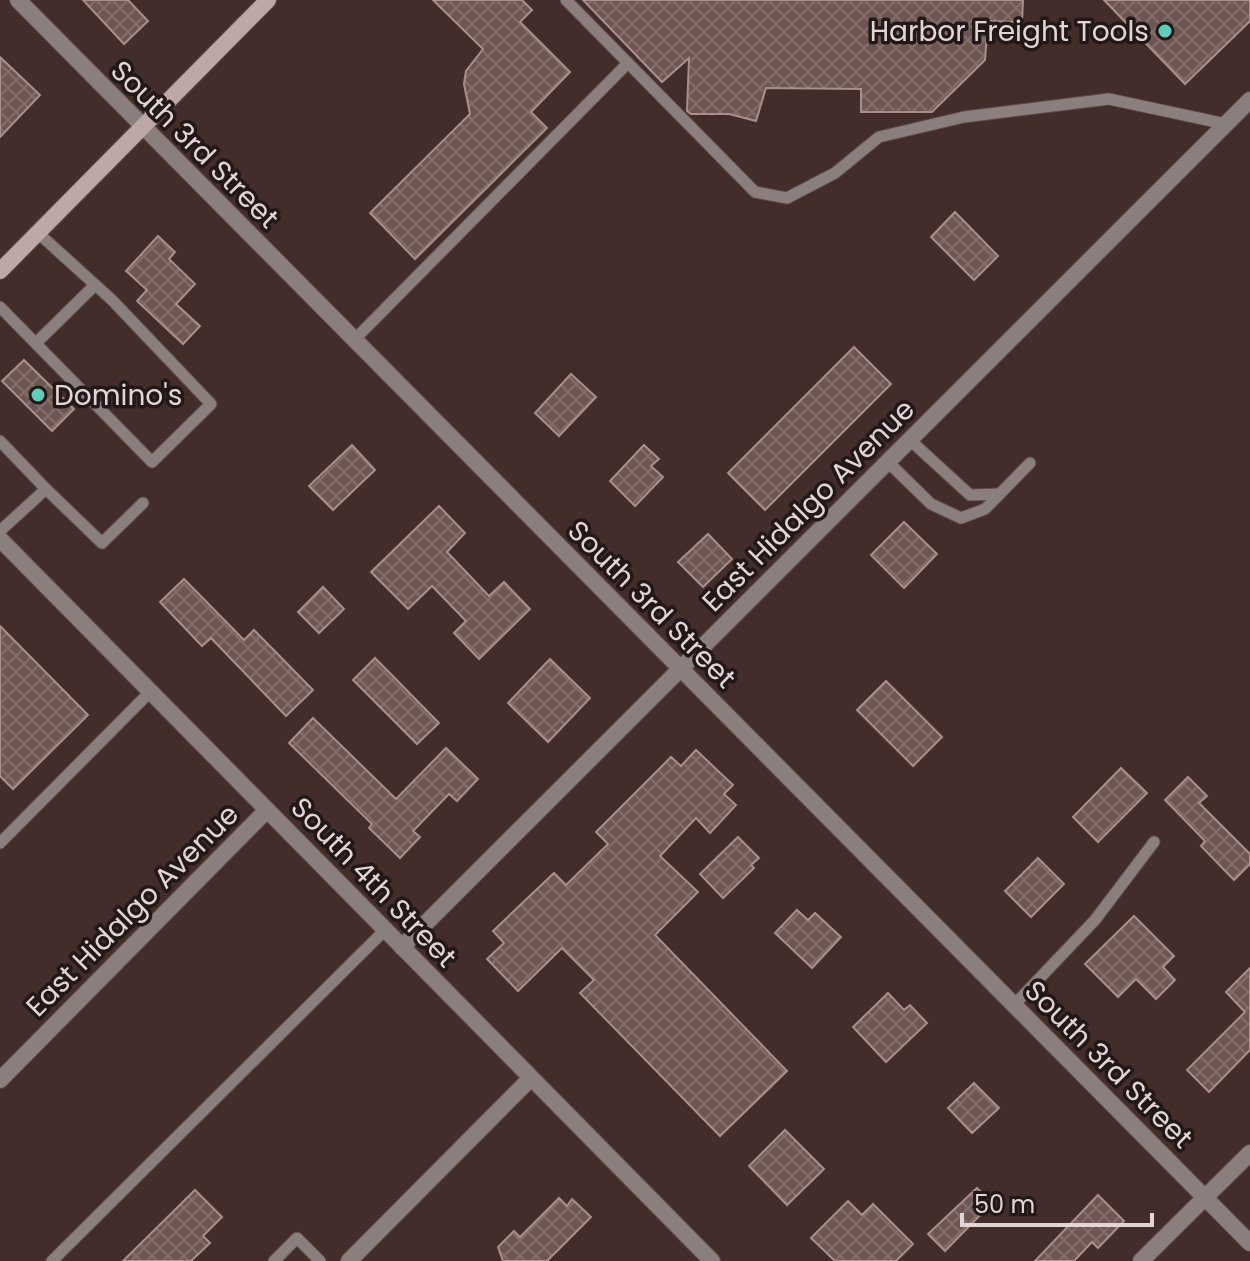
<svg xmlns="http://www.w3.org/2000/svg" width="1250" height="1261" font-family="Poppins,sans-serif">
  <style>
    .building { fill: url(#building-cross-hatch); stroke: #a98f8b; stroke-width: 2 }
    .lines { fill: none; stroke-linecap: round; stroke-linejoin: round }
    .lane-casing { stroke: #5f4b48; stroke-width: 13 }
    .street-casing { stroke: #5f4b48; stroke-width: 18 }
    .secondary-casing { stroke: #5f4b48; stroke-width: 18 }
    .lane { stroke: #8a7f7d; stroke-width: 11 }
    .street { stroke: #8a7f7d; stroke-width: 16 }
    .secondary { stroke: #bca9a6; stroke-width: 16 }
    .poi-dot { fill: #5dceb8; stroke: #221817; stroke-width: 3 }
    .labels { text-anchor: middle; stroke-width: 7; stroke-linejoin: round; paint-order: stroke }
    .poi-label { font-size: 28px; fill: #e3d5d3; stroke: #221817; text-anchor: end }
    .street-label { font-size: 28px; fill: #e3d5d3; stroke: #221817 }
  </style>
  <defs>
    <pattern id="building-cross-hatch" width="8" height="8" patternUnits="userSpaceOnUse" patternTransform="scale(2)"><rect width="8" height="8" fill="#6e5753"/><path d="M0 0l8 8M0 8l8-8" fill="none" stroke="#836e6b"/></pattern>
  </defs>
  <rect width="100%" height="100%" fill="#422d2a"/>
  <g class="building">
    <path d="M83,0H128L148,21L124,44Z"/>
    <path d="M433,0H522L532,10L520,22L570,72L531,112L547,128L415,259L370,213L470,114L464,84L466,71L483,49Z"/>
    <path d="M583,0H1023L1022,22L988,21L985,60L932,112H861V89L766,88L756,121L729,114H691L687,111L689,58L662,82Z"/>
    <path d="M1104,0H1250V21L1185,84Z"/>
    <path d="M0,57L40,95L0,137Z"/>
    <path d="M955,212L998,256L974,280L931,237Z"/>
    <path d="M158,236L175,252L169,259L195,284L176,304L200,326L183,344L137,301L147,290L126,271Z"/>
    <path d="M854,347L891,384L765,510L728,473Z"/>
    <path d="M24,360L74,409L52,431L2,381Z"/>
    <path d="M571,374L596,397L559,436L535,413Z"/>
    <path d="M352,445L375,470L333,510L309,486Z"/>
    <path d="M644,445L659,459L651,466L663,477L635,506L610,481Z"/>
    <path d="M439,506L465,533L447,552L489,596L504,582L530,609L479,659L454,633L466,621L432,586L408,609L371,572Z"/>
    <path d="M904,522L937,554L904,588L871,555Z"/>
    <path d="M708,534L732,559L703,587L678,562Z"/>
    <path d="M184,579L244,640L254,630L313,690L286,716L211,638L202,646L160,602Z"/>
    <path d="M323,587L344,609L319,633L298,612Z"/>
    <path d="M0,626L88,715L13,789L0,776Z"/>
    <path d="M375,658L439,723L417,744L353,680Z"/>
    <path d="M550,659L590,698L548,742L508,703Z"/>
    <path d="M886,681L942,737L913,766L857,710Z"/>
    <path d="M313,718L396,799L446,748L478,779L457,801L449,794L413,831L420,837L400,858L369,828L372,824L289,743Z"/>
    <path d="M696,750L733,785L724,794L736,805L710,833L696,818L660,856L698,892L655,935L787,1071L720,1136L580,993L594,980L562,948L518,991L487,959L504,943L493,931L554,873L566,885L608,844L596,832L671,757L681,766Z"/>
    <path d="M1121,768L1147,793L1098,842L1073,817Z"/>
    <path d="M1188,777L1207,796L1199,803L1250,854V864L1234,880L1201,846L1205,841L1165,800Z"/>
    <path d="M738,837L759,858L751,865L754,868L723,898L700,874Z"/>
    <path d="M1038,858L1064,884L1031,917L1005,891Z"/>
    <path d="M797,910L808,920L815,913L841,937L812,968L775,933Z"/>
    <path d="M1134,916L1174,956L1163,967L1175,980L1156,999L1136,979L1118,997L1085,964Z"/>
    <path d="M1250,968V1050L1209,1092L1187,1070L1245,1012L1226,992Z"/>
    <path d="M888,993L904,1010L910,1005L927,1023L886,1062L853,1027Z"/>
    <path d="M974,1083L999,1108L972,1133L948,1108Z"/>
    <path d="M785,1130L824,1169L787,1205L749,1166Z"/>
    <path d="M977,1188L992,1203L945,1251L928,1234Z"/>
    <path d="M195,1190L222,1217L203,1236L210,1243L191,1261H123Z"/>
    <path d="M1098,1195L1124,1221L1098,1248L1092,1242L1074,1261H1035Z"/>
    <path d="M559,1198L567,1206L572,1199L591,1217L547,1261H503L498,1247L514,1231L520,1237Z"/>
    <path d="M848,1201L862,1215L873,1204L913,1244L896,1261H835L811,1238Z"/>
  </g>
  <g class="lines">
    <defs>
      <g id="lane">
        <path d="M566,0L755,192L787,198L835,173L879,137L964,117L1109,99L1226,124"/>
        <path d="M0,307L152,462L211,404L112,300L37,232"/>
        <path d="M354,340L628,63"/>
        <path d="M36,343L94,286"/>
        <path d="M910,440L970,495L999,494"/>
        <path d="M0,441L46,489L0,531"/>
        <path d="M888,462L931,504L961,518L985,509L1030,463"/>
        <path d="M46,489L102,543L143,503"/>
        <path d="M0,843L151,691"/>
        <path d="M1014,1005L1095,920L1154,842"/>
        <path d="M52,1261L385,930"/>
        <path d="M274,1261L297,1238L320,1261"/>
      </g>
      <g id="street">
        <path d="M18,0L1250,1243"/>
        <path d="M0,539L712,1261"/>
        <path d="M402,947L1250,100"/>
        <path d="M0,1080L267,810"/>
        <path d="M349,1261L531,1078"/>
        <path d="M1141,1261L1250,1153"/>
      </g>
      <path id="secondary" d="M0,271L268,0"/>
    </defs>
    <use href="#lane" class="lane-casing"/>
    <use href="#street" class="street-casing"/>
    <use href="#secondary" class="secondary-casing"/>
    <use href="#lane" class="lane"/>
    <use href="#street" class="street"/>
    <use href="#secondary" class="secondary"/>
  </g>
  <g class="poi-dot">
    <circle cx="1165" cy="31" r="8"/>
    <circle cx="38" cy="395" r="8"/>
  </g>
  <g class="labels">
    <g class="poi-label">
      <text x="1149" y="41">Harbor Freight Tools</text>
      <text x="54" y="405" text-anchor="start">Domino's</text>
    </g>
    <g class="street-label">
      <text transform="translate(195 144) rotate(45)" y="10">South 3rd Street</text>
      <text transform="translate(808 505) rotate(-45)" y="10">East Hidalgo Avenue</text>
      <text transform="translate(652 604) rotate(45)" y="10">South 3rd Street</text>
      <text transform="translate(374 882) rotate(46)" y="10">South 4th Street</text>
      <text transform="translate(132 910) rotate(-45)" y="10">East Hidalgo Avenue</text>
      <text transform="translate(1109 1064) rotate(45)" y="10">South 3rd Street</text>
    </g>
  </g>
  <path d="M962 1213v12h190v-12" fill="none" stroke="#e3d5d3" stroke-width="4"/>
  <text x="974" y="1213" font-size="24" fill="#e3d5d3" stroke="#221817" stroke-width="6" paint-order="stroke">50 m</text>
</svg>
